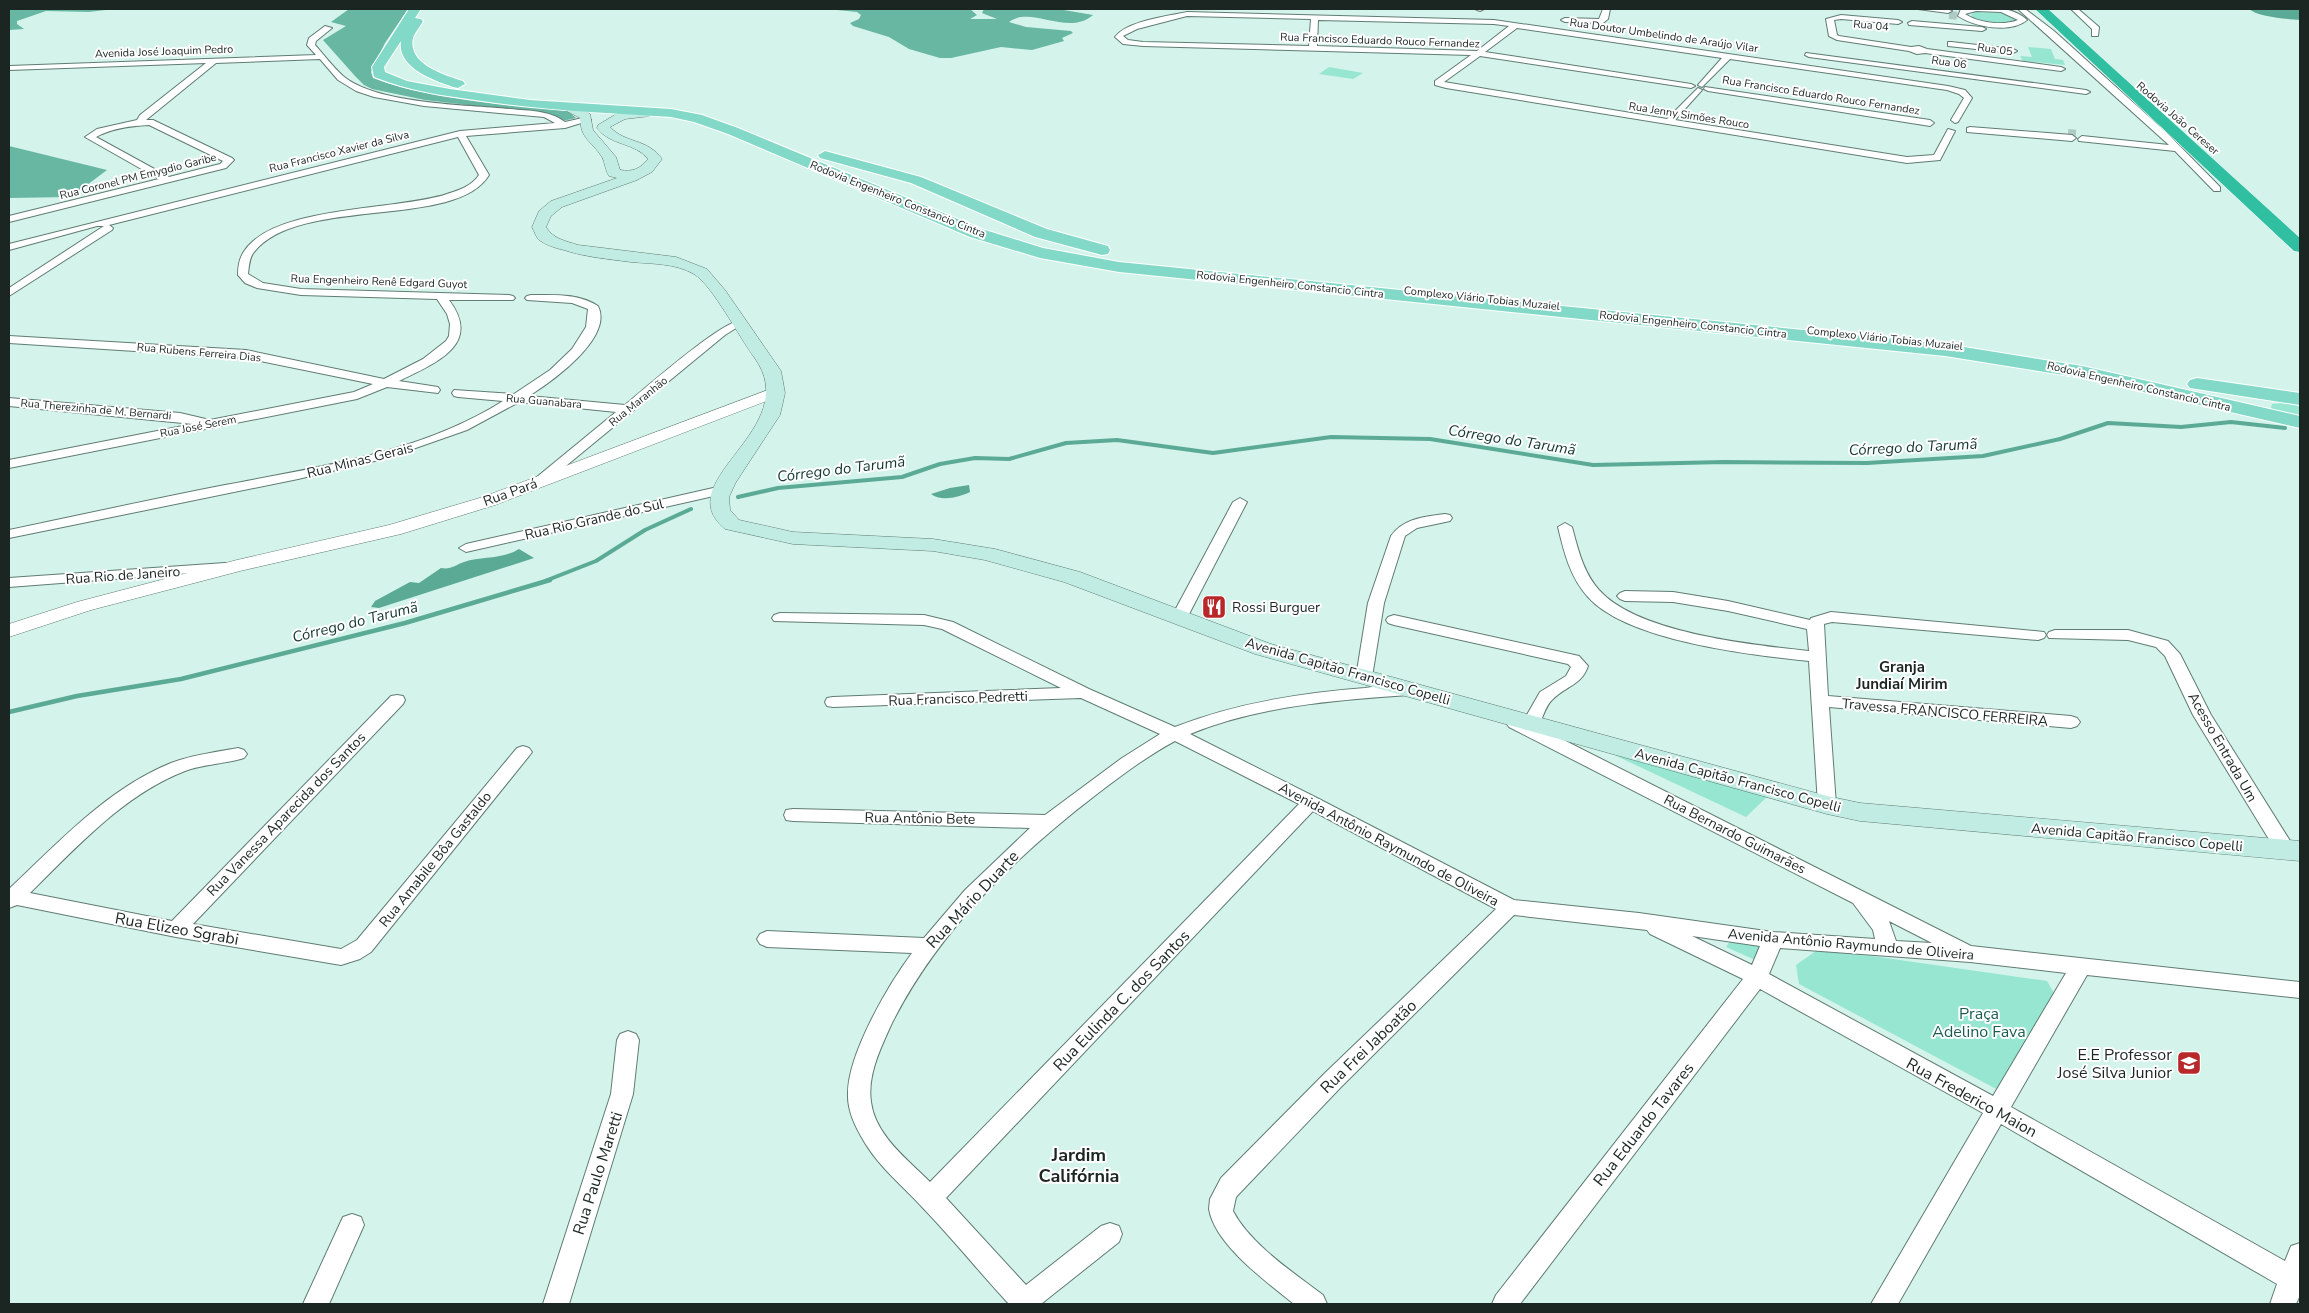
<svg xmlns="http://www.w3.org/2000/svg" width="2309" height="1313" font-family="'Nunito Sans',sans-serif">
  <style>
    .green { fill: #97e6d1 }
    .forest { fill: #68b7a3 }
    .water { fill: #5baa96 }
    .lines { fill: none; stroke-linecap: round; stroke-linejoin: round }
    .stream-far1 { stroke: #5baa96; stroke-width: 4 }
    .stream { stroke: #5baa96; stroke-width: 4.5 }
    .minor-tunnel { stroke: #afcac2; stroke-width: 8; stroke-dasharray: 8 4; stroke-linecap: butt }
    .minor-casing { stroke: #607c73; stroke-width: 2 }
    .tertiary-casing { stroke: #607c73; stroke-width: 1 }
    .secondary-casing { stroke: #607c73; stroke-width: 1 }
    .primary-casing { stroke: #fff; stroke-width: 2 }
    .motorway-casing { stroke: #fff; stroke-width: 1 }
    .minor { fill: #fff; fill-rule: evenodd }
    .tertiary { fill: #fff; fill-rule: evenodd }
    .secondary { fill: #c1ece3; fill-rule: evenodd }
    .primary { fill: #83d9c7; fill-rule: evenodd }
    .motorway { fill: #31bfa2; fill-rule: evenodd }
    .labels { text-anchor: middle; stroke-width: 4; stroke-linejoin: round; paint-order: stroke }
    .far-street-label { font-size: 11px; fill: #1b2623; stroke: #fff }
    .street-label { font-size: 14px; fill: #1b2623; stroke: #fff }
    .poi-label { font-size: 14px; fill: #1b2623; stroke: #fff; text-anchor: start }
    .water-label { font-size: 15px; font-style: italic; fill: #12382f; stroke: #fff }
    .neighbourhood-label { font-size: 15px; font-weight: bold; fill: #1b2623; stroke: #fff }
    .near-street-label { font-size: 16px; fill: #1b2623; stroke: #fff }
    .near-park-label { font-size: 16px; fill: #1d5d4f; stroke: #fff }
    .near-poi-label { font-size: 16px; fill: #1b2623; stroke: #fff; text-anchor: end }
    .near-neighbourhood-label { font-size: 18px; font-weight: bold; fill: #1b2623; stroke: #fff }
  </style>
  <rect width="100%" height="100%" fill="#d4f3ea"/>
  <g class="green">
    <path d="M1974,12L2000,13L2016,19C2004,26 1985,22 1973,17L1971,15Z"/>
    <path d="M2028,47L2051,49L2055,59L2063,60L2065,65L2023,61L2020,56L2032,57Z"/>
    <path d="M1329,67L1363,73L1353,79L1319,74Z"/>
    <path d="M2281,403L2300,406V418L2275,412L2271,408L2272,404Z"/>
    <path d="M1606,751L1770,794L1746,817Z"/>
    <path d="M1730,941L1761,942L1755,960L1726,947Z"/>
    <path d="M1816,951L1872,956L2047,981L2054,993L2000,1091L1799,984L1796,965Z"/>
  </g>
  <g class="forest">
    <path d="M9,9H114L89,12L46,11L17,21V24L24,29L9,30Z"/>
    <path d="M349,9H408L385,43L371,72L373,78C435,101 503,104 568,111L576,118L562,121L545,114L425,100L372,89L364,85L355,76L323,40L346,26L331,22Z"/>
    <path d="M827,9H970L977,15L970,19H997L982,13L984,9H1058L1093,15C1068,37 1031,5 1009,22L1026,27L1071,31L1073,33L1062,38L1064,41L1032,50L1001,47L951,58H940L909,49L889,37L853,26L850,23L859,19L861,15L857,12Z"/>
    <path d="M9,146L107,170L71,197L9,198Z"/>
  </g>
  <g class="water">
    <path d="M2249,9H2300V20C2287,19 2258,17 2249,9Z"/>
    <path d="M969,485L970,492C960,497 941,502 931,494L950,488Z"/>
    <path d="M519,549L534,558L379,608L371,607L375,601L410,582L419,583L441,568C451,570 455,565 464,562C482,556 501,560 519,549Z"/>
  </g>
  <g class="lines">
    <g class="stream-far1">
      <path d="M738,497L778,488L902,477L940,464L975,458L1009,459L1066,443L1117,440L1213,453L1331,437L1430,439L1593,465L1724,462L1867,463L1983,456L2060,439L2108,423L2181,427L2231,422L2285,428"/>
      <path d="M545,581L596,561L645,530L691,509"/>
    </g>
    <path class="stream" d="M9,712L77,696L181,679L405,623L550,580"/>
    <g class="minor-tunnel">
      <path d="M1949,15L1959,16"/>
      <path d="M2068,133L2079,134"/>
    </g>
    <defs>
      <g id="minor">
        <path d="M1475,9H1484L1480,11Z"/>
        <path d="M1603,9H1610L1608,19L1603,23L1565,22L1561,20L1565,18L1599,19Z"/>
        <path d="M1918,9H1946L1952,11L1948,13Z"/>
        <path d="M1961,9C1980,6 2013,5 2027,20C2010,34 1975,27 1958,16ZM1976,11L2001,12L2018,20C2003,26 1979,23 1965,14Z"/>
        <path d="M2018,9H2025L2054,31L2168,134L2220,187V191H2214L2175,151L2079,141L2078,139L2082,136L2169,145Z"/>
        <path d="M2071,9H2078L2099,27L2098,36H2092V29Z"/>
        <path d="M1187,12L1494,20L1948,86L1965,90L1972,98L1958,122L1955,123L1951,120L1964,98L1959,94L1947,90L1730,59L1702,87L1698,85L1722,58L1517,28L1485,52L1691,84L1695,86L1691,88L1480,56L1444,82L1667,119L1698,88L1702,90L1675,120L1907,157L1934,155L1948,129L1955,131L1940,160L1907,163L1446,88L1435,85V81L1471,55L1143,46L1123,44L1115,37C1126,21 1169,16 1187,12ZM1187,16L1311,19L1309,46L1143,42L1128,40L1123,36L1137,29ZM1318,20L1494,24L1509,26L1477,51L1317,46Z"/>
        <path d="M1841,15L1898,20L1902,22L1898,24L1841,19L1834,20L1837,35L1839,36L1911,47L1919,46L1927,49L2061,67L2065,69L2061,71L1925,53L1917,54L1909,51L1837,40L1829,36L1826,19Z"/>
        <path d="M1912,21L1982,27L1986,29L1982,31L1909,25L1908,23Z"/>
        <path d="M325,26L332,28L316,41L315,45C324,55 333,67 343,76C376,104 467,105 510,109C529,111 549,110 565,122L587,117L591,120L565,128L466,136L489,175C456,230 300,195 254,252C249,258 249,267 248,274L263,283L301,289L509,295L513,296L515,298L513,300H449C483,345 435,363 399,381L438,387L440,390L438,393L387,387L357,399L9,468V460L193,424L9,406V398L180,413L210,420L354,392L373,384L246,358L9,343V336L246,350L384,379L423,359L446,341L449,336L450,324L447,314L437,299L301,295L257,288L245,283L238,275C238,267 239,260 243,253C271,205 397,211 447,194C459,190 472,186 479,175L458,137L109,225L113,228L112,230L9,296V288L104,226H97L9,250V244L460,131L555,123L544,117L424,106L374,97L356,91L338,80L320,59L216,63L146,120H153L232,158L234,160L226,168L9,222V216L159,179L85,137L97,129L137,120L140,115L206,63L9,70V66L316,55L307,45L309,38ZM149,125L223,161L220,164L169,177L96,137C112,128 131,126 149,125Z"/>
        <path d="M1951,42L2013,49L2017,51L2013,53L1948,46V42Z"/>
        <path d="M1806,53L2086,90L2090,92L2086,94L1809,57L1805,55Z"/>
        <path d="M1705,87L1930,120L1934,123L1930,126L1708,91L1704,89Z"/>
        <path d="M1970,127L2072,135L2076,138L2072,141L1967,132V128Z"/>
        <path d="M531,295C554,295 578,293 598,306C614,338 551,382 529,396L625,405C642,391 726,317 742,321L744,323L725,335L544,484L539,485L532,481L616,412L519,402L467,430L387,458L298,479L9,538V530C81,515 153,499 225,485C318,467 421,453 503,401L458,397L454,396L452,393L454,390L514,394L550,370L572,349L586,327L588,309L572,303L527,300L525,298L527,296Z"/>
        <path d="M722,486L727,487L729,490L727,493L466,552L459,548L466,544Z"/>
        <path d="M1240,498L1247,502L1188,616L1186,619H1174L1172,616L1233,502Z"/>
        <path d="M1445,514L1450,515L1452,518L1450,521L1417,528L1405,536L1384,603L1372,677L1370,681H1358L1356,677L1368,603L1391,536C1404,518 1424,517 1445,514Z"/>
        <path d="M1565,523L1572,527C1578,549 1583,572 1599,590C1637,633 1752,645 1809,651L1807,629L1728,611L1673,602L1625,601L1620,599L1617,596L1620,593L1625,591L1673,592L1728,601L1810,620L1811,618L1831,612L2044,632L2046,635L2044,638L2038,640L1832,622L1824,624L1828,696L2071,716L2077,718L2080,722L2077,726L2071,728L1829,707L1836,805L1833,810L1827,811L1821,810L1818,805L1809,661C1751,655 1627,641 1588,597C1570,577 1564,552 1558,527Z"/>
        <path d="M225,563L232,567L230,570L9,587V578Z"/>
        <path d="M780,613L924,615L953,622L1089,689L1175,727C1236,703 1300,693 1365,688C1381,686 1400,682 1415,686L1417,690L1415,694L1409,695C1334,700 1260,706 1190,734L1317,798L1514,900L1639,913L1773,932L1875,939L1873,930L1853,903L1509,727L1506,723L1509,719L1515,717L1524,720L1540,692L1566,676L1571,667L1568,664L1394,625L1388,623L1386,620L1388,617L1394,615L1579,656L1588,666C1582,685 1566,686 1553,699C1545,706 1543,718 1538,727L1971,946L2300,982V998L2087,975L2011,1107L2285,1261L2291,1246L2300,1243V1295L2296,1304H2270L2277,1284L2001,1124L1898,1304H1871L1983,1113L1760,989L1520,1304H1492L1496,1295L1743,979L1650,934L1647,930L1514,915L1341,1087L1236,1197L1233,1211C1250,1244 1294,1273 1323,1295L1327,1304H1294C1267,1282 1215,1245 1209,1209L1210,1199L1221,1178L1325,1073L1496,909L1313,811L946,1198L1026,1285L1101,1226L1110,1223L1119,1226L1122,1234L1119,1242L1041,1304H1009C980,1273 953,1239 923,1208C904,1187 880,1168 865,1143C856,1128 847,1111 848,1093C848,1054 888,985 912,953L767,947L760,944L757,939L760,934L767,931L924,938L965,890L1030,828L793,821L786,820L784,815L786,810L793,809L1045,815L1122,758L1160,734L1081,698L833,707L827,706L825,702L827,698L833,697L1061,688L942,629L924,625L774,621L772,618L774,615ZM1175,741L1299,804L930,1182C908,1160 875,1135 871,1102C867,1075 881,1047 892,1023C939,930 1015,857 1097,794C1122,775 1147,756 1175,741ZM1889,921L1932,943L1896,941ZM1692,936L1760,946L1752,965ZM1780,948L1970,962L2066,973L1993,1096L1769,974Z"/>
        <path d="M2055,630H2128L2168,641L2180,654L2211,715L2292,844L2294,849L2292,854L2285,856L2278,854L2193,715L2165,656L2156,647L2128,640L2049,638L2047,635L2049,632Z"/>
        <path d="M397,695L403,696L405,700L403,704L193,924L341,949L357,940L517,748L523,746L529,748L532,752L529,756L371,952L360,959L341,965L176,937L17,905L9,908V889C58,843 107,789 171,763C192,755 216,752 238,748L244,750L247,754L244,758C225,764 204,764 185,771C123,795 76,848 30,893L172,921L391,696Z"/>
        <path d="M628,1031L636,1034L639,1040L633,1094L569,1304H543L611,1094L617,1040L620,1034Z"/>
        <path d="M352,1214L361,1217L364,1225L329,1304H303L343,1217Z"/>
      </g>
      <path id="tertiary" d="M776,387L782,389L784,392L782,395L495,505L401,534L240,571L91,610L9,637V624L77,602L237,560L389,525L483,497Z"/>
      <path id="secondary" d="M569,105L581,108L590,114L593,130L616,157L620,170C633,172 640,169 648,159C635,142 610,146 597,128L598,125L618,113L650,110L652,113L650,116L625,119L610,127C626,144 647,138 662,159L652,172L637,180L562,207L551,216L546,227C553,239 566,241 578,245L676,257L707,269L725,290L781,371L785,393L780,415L736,482L729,497L730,510L739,520L793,532L933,539L995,549L1080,572L1271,644L1827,796L1860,803L2300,841V861L1860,821L1827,814L1255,654L1064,582L985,560L933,551L793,544L725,529C666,480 807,429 754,357C739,337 713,286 694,274C675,263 652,264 631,262C608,259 585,257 564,250C555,248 546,245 539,240C536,237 534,231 532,227L539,211L551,201L617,178L609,176C605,170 605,162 602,157C591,140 581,140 580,118L563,109Z"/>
      <g id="primary">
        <path d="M409,9H421L415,18L421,19L423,21C420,27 415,32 413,38C407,64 444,75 463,81L465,84L458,88L453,87C433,80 397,68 401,41L384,67L385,72L407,81L450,89L530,100L671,109L702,115L738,128L982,229L1043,248L1119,262L1945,344L2082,366L2300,416V428L2082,378L1945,356L1119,272L1040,258L970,237L728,134L694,122L671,117C608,113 544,110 482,101C445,96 409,91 374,77L372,67Z"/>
        <path d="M825,151L921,177L1047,229L1108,246L1110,250L1108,254L1102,255L1035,237L911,183L820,158L818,155Z"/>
        <path d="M2197,378L2300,393V405L2190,388L2187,384L2190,380Z"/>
      </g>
      <path id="motorway" d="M2035,9H2048L2300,238V252L2294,251Z"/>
    </defs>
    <use href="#minor" class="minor-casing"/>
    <use href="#tertiary" class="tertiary-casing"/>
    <use href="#secondary" class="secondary-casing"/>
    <use href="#primary" class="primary-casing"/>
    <use href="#motorway" class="motorway-casing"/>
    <use href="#minor" class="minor"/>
    <use href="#tertiary" class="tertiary"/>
    <use href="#secondary" class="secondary"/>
    <use href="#primary" class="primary"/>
    <use href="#motorway" class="motorway"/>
  </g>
  <defs>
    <symbol id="restaurant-square" viewBox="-11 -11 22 22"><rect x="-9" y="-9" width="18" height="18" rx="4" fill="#b8282b" stroke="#fff"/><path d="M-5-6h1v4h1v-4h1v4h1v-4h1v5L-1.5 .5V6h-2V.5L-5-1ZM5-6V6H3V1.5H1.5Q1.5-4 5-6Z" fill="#fff"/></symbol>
    <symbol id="school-square" viewBox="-11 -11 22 22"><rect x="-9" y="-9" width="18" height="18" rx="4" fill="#b8282b" stroke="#fff"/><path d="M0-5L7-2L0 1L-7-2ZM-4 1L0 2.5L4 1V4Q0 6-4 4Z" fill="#fff"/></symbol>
  </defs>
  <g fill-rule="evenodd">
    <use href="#restaurant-square" x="1200" y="593" width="28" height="28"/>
    <use href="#school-square" x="2175" y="1049" width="28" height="28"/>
  </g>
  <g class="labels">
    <g class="far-street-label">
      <text transform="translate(1871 25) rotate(5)" y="4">Rua 04</text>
      <text transform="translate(1664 35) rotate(8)" y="4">Rua Doutor Umbelindo de Araújo Vilar</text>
      <text transform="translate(1380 40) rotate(2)" y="4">Rua Francisco Eduardo Rouco Fernandez</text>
      <text transform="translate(1995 49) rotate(8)" y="4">Rua 05</text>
      <text transform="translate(164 51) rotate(-2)" y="4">Avenida José Joaquim Pedro</text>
      <text transform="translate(1949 62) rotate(8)" y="4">Rua 06</text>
      <text transform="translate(1821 95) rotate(9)" y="4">Rua Francisco Eduardo Rouco Fernandez</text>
      <text transform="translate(1689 115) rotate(9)" y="4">Rua Jenny Simões Rouco</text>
      <text transform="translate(2178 118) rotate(41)" y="4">Rodovia João Cereser</text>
      <text transform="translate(339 151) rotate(-14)" y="4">Rua Francisco Xavier da Silva</text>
      <text transform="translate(138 176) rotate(-14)" y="4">Rua Coronel PM Emygdio Garibe</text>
      <text transform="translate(898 199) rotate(22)" y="4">Rodovia Engenheiro Constancio Cintra</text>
      <text transform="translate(379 281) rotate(2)" y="4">Rua Engenheiro Renê Edgard Guyot</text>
      <text transform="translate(1290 284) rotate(6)" y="4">Rodovia Engenheiro Constancio Cintra</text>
      <text transform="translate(1482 298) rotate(6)" y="4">Complexo Viário Tobias Muzaiel</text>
      <text transform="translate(1693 324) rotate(6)" y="4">Rodovia Engenheiro Constancio Cintra</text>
      <text transform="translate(1885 338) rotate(6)" y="4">Complexo Viário Tobias Muzaiel</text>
      <text transform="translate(199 352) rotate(5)" y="4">Rua Rubens Ferreira Dias</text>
      <text transform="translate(2139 386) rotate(13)" y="4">Rodovia Engenheiro Constancio Cintra</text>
      <text transform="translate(544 401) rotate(5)" y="4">Rua Guanabara</text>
      <text transform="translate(638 401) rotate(-39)" y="4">Rua Maranhão</text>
      <text transform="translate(96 409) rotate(5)" y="4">Rua Therezinha de M. Bernardi</text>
      <text transform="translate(198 426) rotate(-11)" y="4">Rua José Serem</text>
    </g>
    <g class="street-label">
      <text transform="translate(360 460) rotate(-14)" y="5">Rua Minas Gerais</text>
      <text transform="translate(510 492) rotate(-20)" y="5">Rua Pará</text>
      <text transform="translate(594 519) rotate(-13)" y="5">Rua Rio Grande do Sul</text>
      <text transform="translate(123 575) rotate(-4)" y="5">Rua Rio de Janeiro</text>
      <text transform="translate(1348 671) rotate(16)" y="5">Avenida Capitão Francisco Copelli</text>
      <text transform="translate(958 698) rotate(-2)" y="5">Rua Francisco Pedretti</text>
      <text transform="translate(1945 712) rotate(5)" y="5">Travessa FRANCISCO FERREIRA</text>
      <text transform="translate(2223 747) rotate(60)" y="5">Acesso Entrada Um</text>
      <text transform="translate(1738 780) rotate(15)" y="5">Avenida Capitão Francisco Copelli</text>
      <text transform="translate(286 814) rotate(-46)" y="5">Rua Vanessa Aparecida dos Santos</text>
      <text transform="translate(920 818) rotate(1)" y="5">Rua Antônio Bete</text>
      <text transform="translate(1735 834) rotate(27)" y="5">Rua Bernardo Guimarães</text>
      <text transform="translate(2137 837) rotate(5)" y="5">Avenida Capitão Francisco Copelli</text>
      <text transform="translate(1389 844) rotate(28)" y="5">Avenida Antônio Raymundo de Oliveira</text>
      <text transform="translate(435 859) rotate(-51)" y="5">Rua Amabile Bôa Gastaldo</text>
      <text transform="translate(1851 944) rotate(5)" y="5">Avenida Antônio Raymundo de Oliveira</text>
    </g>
    <g class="poi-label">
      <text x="1232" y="612">Rossi Burguer</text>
    </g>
    <g class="water-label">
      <text transform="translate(1512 440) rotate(9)" y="5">Córrego do Tarumã</text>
      <text transform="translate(1913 447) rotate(-3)" y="5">Córrego do Tarumã</text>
      <text transform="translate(841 469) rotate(-7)" y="5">Córrego do Tarumã</text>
      <text transform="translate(355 622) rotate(-14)" y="5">Córrego do Tarumã</text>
    </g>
    <g class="neighbourhood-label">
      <text x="1902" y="672">Granja<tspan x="1902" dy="17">Jundiaí Mirim</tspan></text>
    </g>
    <g class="near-street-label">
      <text transform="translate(972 899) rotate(-47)" y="6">Rua Mário Duarte</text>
      <text transform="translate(177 928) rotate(10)" y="6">Rua Elizeo Sgrabi</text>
      <text transform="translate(1121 1000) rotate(-46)" y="6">Rua Eulinda C. dos Santos</text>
      <text transform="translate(1368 1046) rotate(-44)" y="6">Rua Frei Jaboatão</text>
      <text transform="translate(1972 1097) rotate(29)" y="6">Rua Frederico Maion</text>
      <text transform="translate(1643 1124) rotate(-52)" y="6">Rua Eduardo Tavares</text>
      <text transform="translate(597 1173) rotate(-72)" y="6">Rua Paulo Maretti</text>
    </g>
    <g class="near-park-label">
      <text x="1979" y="1019">Praça<tspan x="1979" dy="18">Adelino Fava</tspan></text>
    </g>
    <g class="near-poi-label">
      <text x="2172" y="1060">E.E Professor<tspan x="2172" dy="18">José Silva Junior</tspan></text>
    </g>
    <g class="near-neighbourhood-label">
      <text x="1079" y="1161">Jardim<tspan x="1079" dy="21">Califórnia</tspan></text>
    </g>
  </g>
  <rect width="2309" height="1313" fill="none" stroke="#1b2623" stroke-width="20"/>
</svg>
